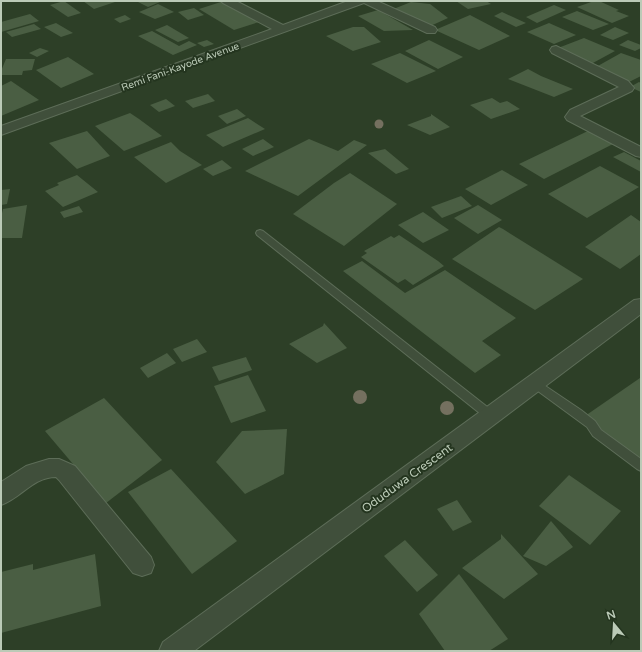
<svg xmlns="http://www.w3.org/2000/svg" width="642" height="652" font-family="'Varela Round',sans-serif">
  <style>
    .building { fill: #4a5e43 }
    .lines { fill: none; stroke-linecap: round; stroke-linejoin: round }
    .lane-casing { stroke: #5d6d58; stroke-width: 2 }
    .street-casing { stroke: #5d6d58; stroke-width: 2 }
    .lane { fill: #404f3b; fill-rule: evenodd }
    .street { fill: #404f3b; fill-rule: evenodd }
    .tree { fill: #74705f }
    .labels { text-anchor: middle; stroke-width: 4; stroke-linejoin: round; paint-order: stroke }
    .far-street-label { font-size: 10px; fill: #bbcab7; stroke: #24351f }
    .street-label { font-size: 12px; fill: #bbcab7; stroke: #24351f }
  </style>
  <rect width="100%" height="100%" fill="#2d3f27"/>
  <g class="building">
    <path d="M64,1L81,13L68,17L50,5Z"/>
    <path d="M83,1H118L94,9Z"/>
    <path d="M136,1H157L160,2L148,7Z"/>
    <path d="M224,1L259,22L234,30L199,9Z"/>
    <path d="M456,1H486L491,4L468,9Z"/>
    <path d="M594,1H599L619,10L616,11L629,16L612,23L577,7Z"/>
    <path d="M411,2L430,4L448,18L426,28L391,10Z"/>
    <path d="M158,4L174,12L155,19L139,12Z"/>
    <path d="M554,5L566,10L537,23L526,17Z"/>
    <path d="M194,8L204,15L188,20L178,12Z"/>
    <path d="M378,10L413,30L384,31L358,16Z"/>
    <path d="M577,11L609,24L593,30L562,17Z"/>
    <path d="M502,12L526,23L516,27L494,16Z"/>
    <path d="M30,14L39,21L1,32V22Z"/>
    <path d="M125,15L131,19L120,23L114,19Z"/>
    <path d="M470,15L510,36L479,50L435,30Z"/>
    <path d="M56,23L73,33L61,37L44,27Z"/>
    <path d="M549,23L576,35L554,44L527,32Z"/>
    <path d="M34,24L41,29L12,37L6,32Z"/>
    <path d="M167,25L189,38L178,42L155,30Z"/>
    <path d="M353,27H364L381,42L353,51L326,36Z"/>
    <path d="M615,27L629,33L613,40L600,35Z"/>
    <path d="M152,31L179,46L189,41L197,45L173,55L138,36Z"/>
    <path d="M584,38L615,51L591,64L558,48Z"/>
    <path d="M207,40L214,44L204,47L197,43Z"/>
    <path d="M429,40L463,57L438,69L405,51Z"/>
    <path d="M628,40L641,45V48L635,51L619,45Z"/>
    <path d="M40,48L49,51L37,57L29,53Z"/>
    <path d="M400,53L436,71L407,83L371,64Z"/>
    <path d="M621,53L641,60V76L629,82L596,67Z"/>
    <path d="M68,57L94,74L61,88L36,70Z"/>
    <path d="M6,59H35L32,70L23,71L22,75H1V71Z"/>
    <path d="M528,69L541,76L573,89L554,97L508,79Z"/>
    <path d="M11,81L39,100L1,116V86Z"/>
    <path d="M639,82L641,83V92L630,87Z"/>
    <path d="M208,94L215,101L193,108L185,101Z"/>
    <path d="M492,98L500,103L507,101L520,109L491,119L470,105Z"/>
    <path d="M166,99L175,106L159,112L150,105Z"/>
    <path d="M237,109L246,116L227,124L218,116Z"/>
    <path d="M130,113L139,119L162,136L124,151L95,126Z"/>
    <path d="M431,114L450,127L430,135L407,125L431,116Z"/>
    <path d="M248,118L265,129L223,147L206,135Z"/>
    <path d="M590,130L615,143L544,179L519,164Z"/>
    <path d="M87,131L110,156L77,169L49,143Z"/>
    <path d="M263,139L274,147L253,156L242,149Z"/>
    <path d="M309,139L338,151L354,140L367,145L298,196L245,171Z"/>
    <path d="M171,142L180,151L202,165L166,183L134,157Z"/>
    <path d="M385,149L409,169L396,174L368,153Z"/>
    <path d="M624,152L641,161V172L613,157Z"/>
    <path d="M222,160L232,168L213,176L203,169Z"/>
    <path d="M600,166L639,187L587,218L548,194Z"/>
    <path d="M502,170L528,185L491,205L465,189Z"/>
    <path d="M350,173L397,204L344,246L293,214L334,183Z"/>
    <path d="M77,175L98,192L63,207L45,191L59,185L57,183Z"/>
    <path d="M10,189L7,204L1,205V190Z"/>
    <path d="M461,196L472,206L442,218L431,207Z"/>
    <path d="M27,205L22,238H1V217L3,209Z"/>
    <path d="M478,205L502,220L478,234L454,218Z"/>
    <path d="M79,206L83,212L64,218L60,212Z"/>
    <path d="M423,212L449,230L423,243L398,225Z"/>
    <path d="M631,215L641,222V254L620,269L585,247Z"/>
    <path d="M499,227L503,229L583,279L535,310L452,259Z"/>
    <path d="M399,235L438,261L444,266L413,285L405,279L398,283L361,257L367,253L364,251L391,236L394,238Z"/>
    <path d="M362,261L405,293L445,270L516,318L482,341L501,355L475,373L343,271Z"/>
    <path d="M324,323L347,348L317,363L289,344L323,326Z"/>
    <path d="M197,339L207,352L182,362L173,349Z"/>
    <path d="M167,353L176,363L148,378L140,368Z"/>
    <path d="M246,357L252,370L219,381L212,367Z"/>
    <path d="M248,375L266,411L231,423L214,386Z"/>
    <path d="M640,378L641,379V462L585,416Z"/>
    <path d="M104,398L162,460L106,503L45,431Z"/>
    <path d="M287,429L284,474L245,494L216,462L242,431Z"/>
    <path d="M171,469L237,541L192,574L128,492Z"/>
    <path d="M569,475L621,511L590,545L539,506Z"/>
    <path d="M457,500L472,522L453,531L437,509Z"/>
    <path d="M551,521L573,547L546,566L523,556Z"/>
    <path d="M501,534L538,574L504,599L462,568L501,539Z"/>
    <path d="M405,540L438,575L417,592L384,556Z"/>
    <path d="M95,554L101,606L1,633V572L33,564V570Z"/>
    <path d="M459,574L508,639L489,651H445L419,614Z"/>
  </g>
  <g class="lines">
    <defs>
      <g id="lane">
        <path d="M260,230L263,231L495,413L497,416L495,419L491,420L487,419L257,235L256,233L257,231Z"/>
        <path d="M535,379L581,410L595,421L601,430L641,459V471L637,469L593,436L587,427L531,386L530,383L531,380Z"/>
      </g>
      <g id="street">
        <path d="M221,1H236L283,25L348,1H377L435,27L437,30L435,33H427L364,3L1,135V126L272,29L223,3Z"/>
        <path d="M556,46L628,81L634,88L632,91L580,116L641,147V157L636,156L567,120L565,117L570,110L619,87L552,53L550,50L552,47Z"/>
        <path d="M641,299V314L194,651H159L163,642L634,300Z"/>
        <path d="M49,459H59L75,466L151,557L154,565L151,573L142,576L133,573L59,480L56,477C33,477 21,498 1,505V482L26,466Z"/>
      </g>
    </defs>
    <use href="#lane" class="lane-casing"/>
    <use href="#street" class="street-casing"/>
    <use href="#lane" class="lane"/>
    <use href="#street" class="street"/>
  </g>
  <g class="tree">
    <circle cx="379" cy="124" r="4.5"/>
    <circle cx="360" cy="397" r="7"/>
    <circle cx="447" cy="408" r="7"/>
  </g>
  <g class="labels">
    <g class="far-street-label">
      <text transform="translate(180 66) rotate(-20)" y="4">Remi Fani-Kayode Avenue</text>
    </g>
    <g class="street-label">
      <text transform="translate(407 478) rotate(-36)" y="4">Oduduwa Crescent</text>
    </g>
  </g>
  <rect width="642" height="652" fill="none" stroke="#bbcab7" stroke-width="4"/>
  <g transform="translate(614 624) rotate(342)" stroke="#24351f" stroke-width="3" paint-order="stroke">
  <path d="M0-3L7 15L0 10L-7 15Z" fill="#bbcab7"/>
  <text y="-6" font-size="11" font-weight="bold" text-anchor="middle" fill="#bbcab7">N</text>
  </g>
</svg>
